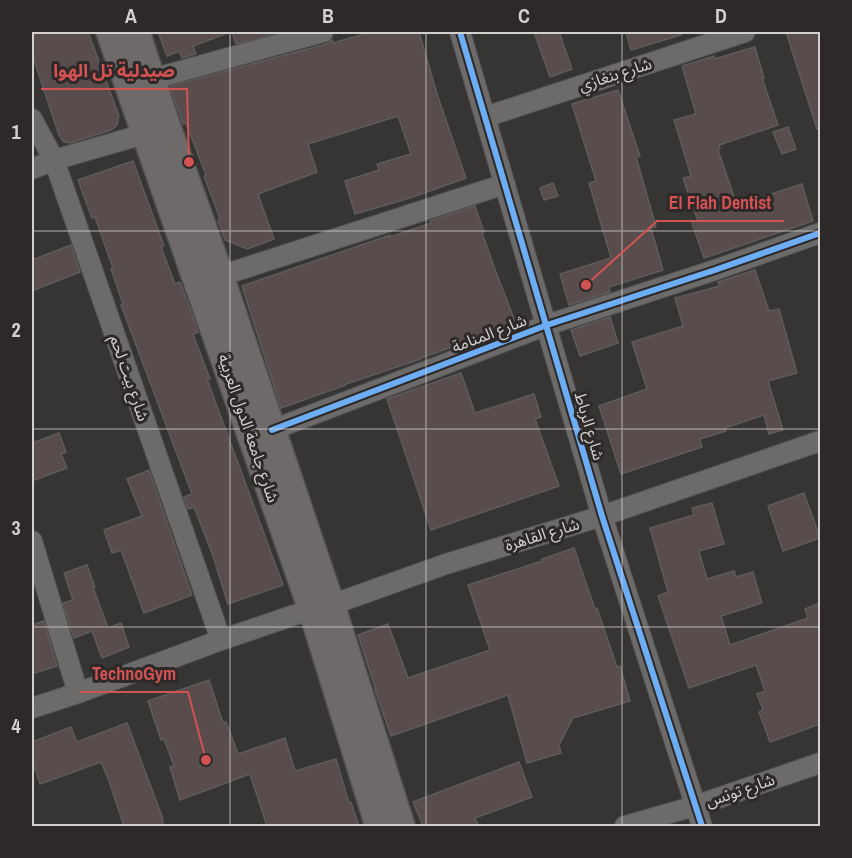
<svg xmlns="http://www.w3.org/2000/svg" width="852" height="858" font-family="'Archivo Narrow','Noto Sans Arabic',sans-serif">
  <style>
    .building { fill: #584c4c; stroke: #5e5b5b; stroke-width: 1.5 }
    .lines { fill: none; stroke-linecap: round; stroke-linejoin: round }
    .street-casing { stroke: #525050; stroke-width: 22 }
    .secondary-casing { stroke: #525050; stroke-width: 30 }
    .street { stroke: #6d6a6a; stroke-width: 20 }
    .secondary { stroke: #6e6a6a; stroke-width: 27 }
    .cycleway-casing { stroke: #2e2929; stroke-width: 10 }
    .cycleway { stroke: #6dadf4; stroke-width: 6 }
    .grid { fill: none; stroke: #d3d0d0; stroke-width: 1.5; stroke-opacity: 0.55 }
    .labels { text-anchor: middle; stroke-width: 6; stroke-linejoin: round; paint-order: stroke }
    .street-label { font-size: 16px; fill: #d3d0d0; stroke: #2e2929 }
    .leader { fill: none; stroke: #d55252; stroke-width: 2 }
    .callout-dot { fill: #d55252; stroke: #2e2929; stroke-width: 2 }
    .callout-label { font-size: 18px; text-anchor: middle; font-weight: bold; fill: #d55252; stroke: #2e2929; stroke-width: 6; stroke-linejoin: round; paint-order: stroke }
    .neatline { fill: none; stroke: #d3d0d0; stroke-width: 2 }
    .grid-label { font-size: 20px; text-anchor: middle; font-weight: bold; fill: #d3d0d0 }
  </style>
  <rect width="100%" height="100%" fill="#373434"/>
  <g class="building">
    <path d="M32,32H88L119,116L117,125L111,130L70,143L64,142L59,135L32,54Z"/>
    <path d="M158,32H228V33L193,46L196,54L182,58L179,51L167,56Z"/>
    <path d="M232,32H280L236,44Z"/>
    <path d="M371,32H419L438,97L466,178L410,198L355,214L345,181L379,170L377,164L411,154L398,116L308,144L317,172L258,194L274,239L247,249L225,240L218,220L220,219L204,176L206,175L186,123L183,124L170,86L326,44L332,40L333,43Z"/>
    <path d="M534,32H559L572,69L550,77Z"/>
    <path d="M626,32H681V35L631,50Z"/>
    <path d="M786,32H820V129H817Z"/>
    <path d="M755,47L764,78H762L778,125L719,145L720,149L718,150L737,205L802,184L813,221L704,258L692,223L698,221L683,178L691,176L674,120L696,114L682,66L714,56V59Z"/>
    <path d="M618,90L640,156L636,157L656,227L651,228L663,270L609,287L610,292L569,305L560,274L611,258L589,183L596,181L572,104Z"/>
    <path d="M788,127L796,149L782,154L773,132Z"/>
    <path d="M133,161L164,246L161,247L175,284L180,282L192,314L198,332L193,334L210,379H207L283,585L228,604L212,553L194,507L188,509L184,497L192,494L121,305L123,304L111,269L113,268L95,217L92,218L78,180Z"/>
    <path d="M553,183L558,196L544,200L540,188Z"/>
    <path d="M475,206L484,232L482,233L496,272L516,324L421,358V359L346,384V385L281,408L242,286L390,235V237L431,223L430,221Z"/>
    <path d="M71,245L80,272L32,291V260Z"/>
    <path d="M755,270L769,311L779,309L797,373L768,381L783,430L769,434L764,415L725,428L726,431L700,439L702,447L621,474L599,406L647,389L632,342L683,326L675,298L720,286L718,282Z"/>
    <path d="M610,317L618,343L580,356L571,330Z"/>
    <path d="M461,373L475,413L534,394L541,417L535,419L559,486L431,530L387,399Z"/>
    <path d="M59,433L66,452L61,454L67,468L32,481V443Z"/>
    <path d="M149,470L192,595L144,613L121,550L112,553L104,530L142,516L127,479Z"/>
    <path d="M804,493L820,538L783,551L768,506Z"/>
    <path d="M712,503L724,544L699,551L707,579L734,571L736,577L753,572L762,603L721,616L730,645L808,618L805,609L820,603V724L770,742L759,712L763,710L757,694L765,691L756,665L689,688L658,596L668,592L650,528L694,515L692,508Z"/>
    <path d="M574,548L595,609L597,608L617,667L620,666L630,701L573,718L559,745L561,753L527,763L508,695L391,736L375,690H376L358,635L388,624L408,678L490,650L468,585L542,561V559Z"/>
    <path d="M87,565L95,587H93L108,628L121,623L129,647L102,658L92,631L74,638L63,603L73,600L64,573Z"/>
    <path d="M44,621L57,666L32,674V625Z"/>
    <path d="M209,680L223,723L226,722L238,754L285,738L295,771L336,759L349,803L351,802L359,826H267L250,774L180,800L170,767L174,766L164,739L161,740L148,701Z"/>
    <path d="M127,723L163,819L162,820L164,826H124L109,781L101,762L40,784L32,759V742L71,727L77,742Z"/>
    <path d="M519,762L532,797L475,818L479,826H423L413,802Z"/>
  </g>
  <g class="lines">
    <defs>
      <g id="street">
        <path d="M460,32L602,516L702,826"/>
        <path d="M152,79L323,32"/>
        <path d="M485,117L745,32"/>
        <path d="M32,119L54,160L221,640"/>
        <path d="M32,169L54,160L158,130"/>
        <path d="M220,276L505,184"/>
        <path d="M272,430L547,325L715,270L820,233"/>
        <path d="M32,541L78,693"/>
        <path d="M331,605L446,564L602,516L820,441"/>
        <path d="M32,708L78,693L221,640L312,609"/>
        <path d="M625,826L695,806L820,763"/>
      </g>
      <g id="secondary">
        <path d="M110,32L312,609L379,826"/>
        <path d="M136,32L167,127L220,276L331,605L401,826"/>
      </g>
    </defs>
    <use href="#street" class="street-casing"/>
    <use href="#secondary" class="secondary-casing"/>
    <use href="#street" class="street"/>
    <use href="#secondary" class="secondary"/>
    <defs>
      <g id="cycleway">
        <path d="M460,32L602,516L702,826"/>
        <path d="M272,430L547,325L715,270L820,233"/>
      </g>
    </defs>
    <use href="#cycleway" class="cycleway-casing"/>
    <use href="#cycleway" class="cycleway"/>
  </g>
  <path class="grid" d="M230,32V826M426,32V826M622,32V826M32,231H820M32,429H820M32,627H820"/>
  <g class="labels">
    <g class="street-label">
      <text transform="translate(615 74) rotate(-18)" y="6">شارع بنغازي</text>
      <text transform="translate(489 333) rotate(-21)" y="6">شارع المنامة</text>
      <text transform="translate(130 378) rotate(71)" y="6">شارع بيت لحم</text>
      <text transform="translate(590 426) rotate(74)" y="6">شارع الرباط</text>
      <text transform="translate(249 428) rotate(71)" y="6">شارع جامعة الدول العربية</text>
      <text transform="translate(542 534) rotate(-17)" y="6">شارع القاهرة</text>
      <text transform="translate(740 790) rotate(-19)" y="6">شارع تونس</text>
    </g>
  </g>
  <path class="leader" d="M189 162L187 89H41M586 285L657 221H784M206 760L188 692H80"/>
  <g class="callout-dot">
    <circle cx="189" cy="162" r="6"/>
    <circle cx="586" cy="285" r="6"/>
    <circle cx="206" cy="760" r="6"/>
  </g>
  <g class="callout-label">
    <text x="114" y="77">صيدلية تل الهوا</text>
    <text x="720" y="209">El Flah Dentist</text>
    <text x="134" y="680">TechnoGym</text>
  </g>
  <rect width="852" height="858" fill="none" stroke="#2e2929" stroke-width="66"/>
  <rect x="33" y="33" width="786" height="792" class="neatline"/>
  <g class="grid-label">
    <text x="131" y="23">A</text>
    <text x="328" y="23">B</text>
    <text x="524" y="23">C</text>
    <text x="721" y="23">D</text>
    <text x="16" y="139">1</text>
    <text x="16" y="337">2</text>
    <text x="16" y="535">3</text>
    <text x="16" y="733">4</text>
  </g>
</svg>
